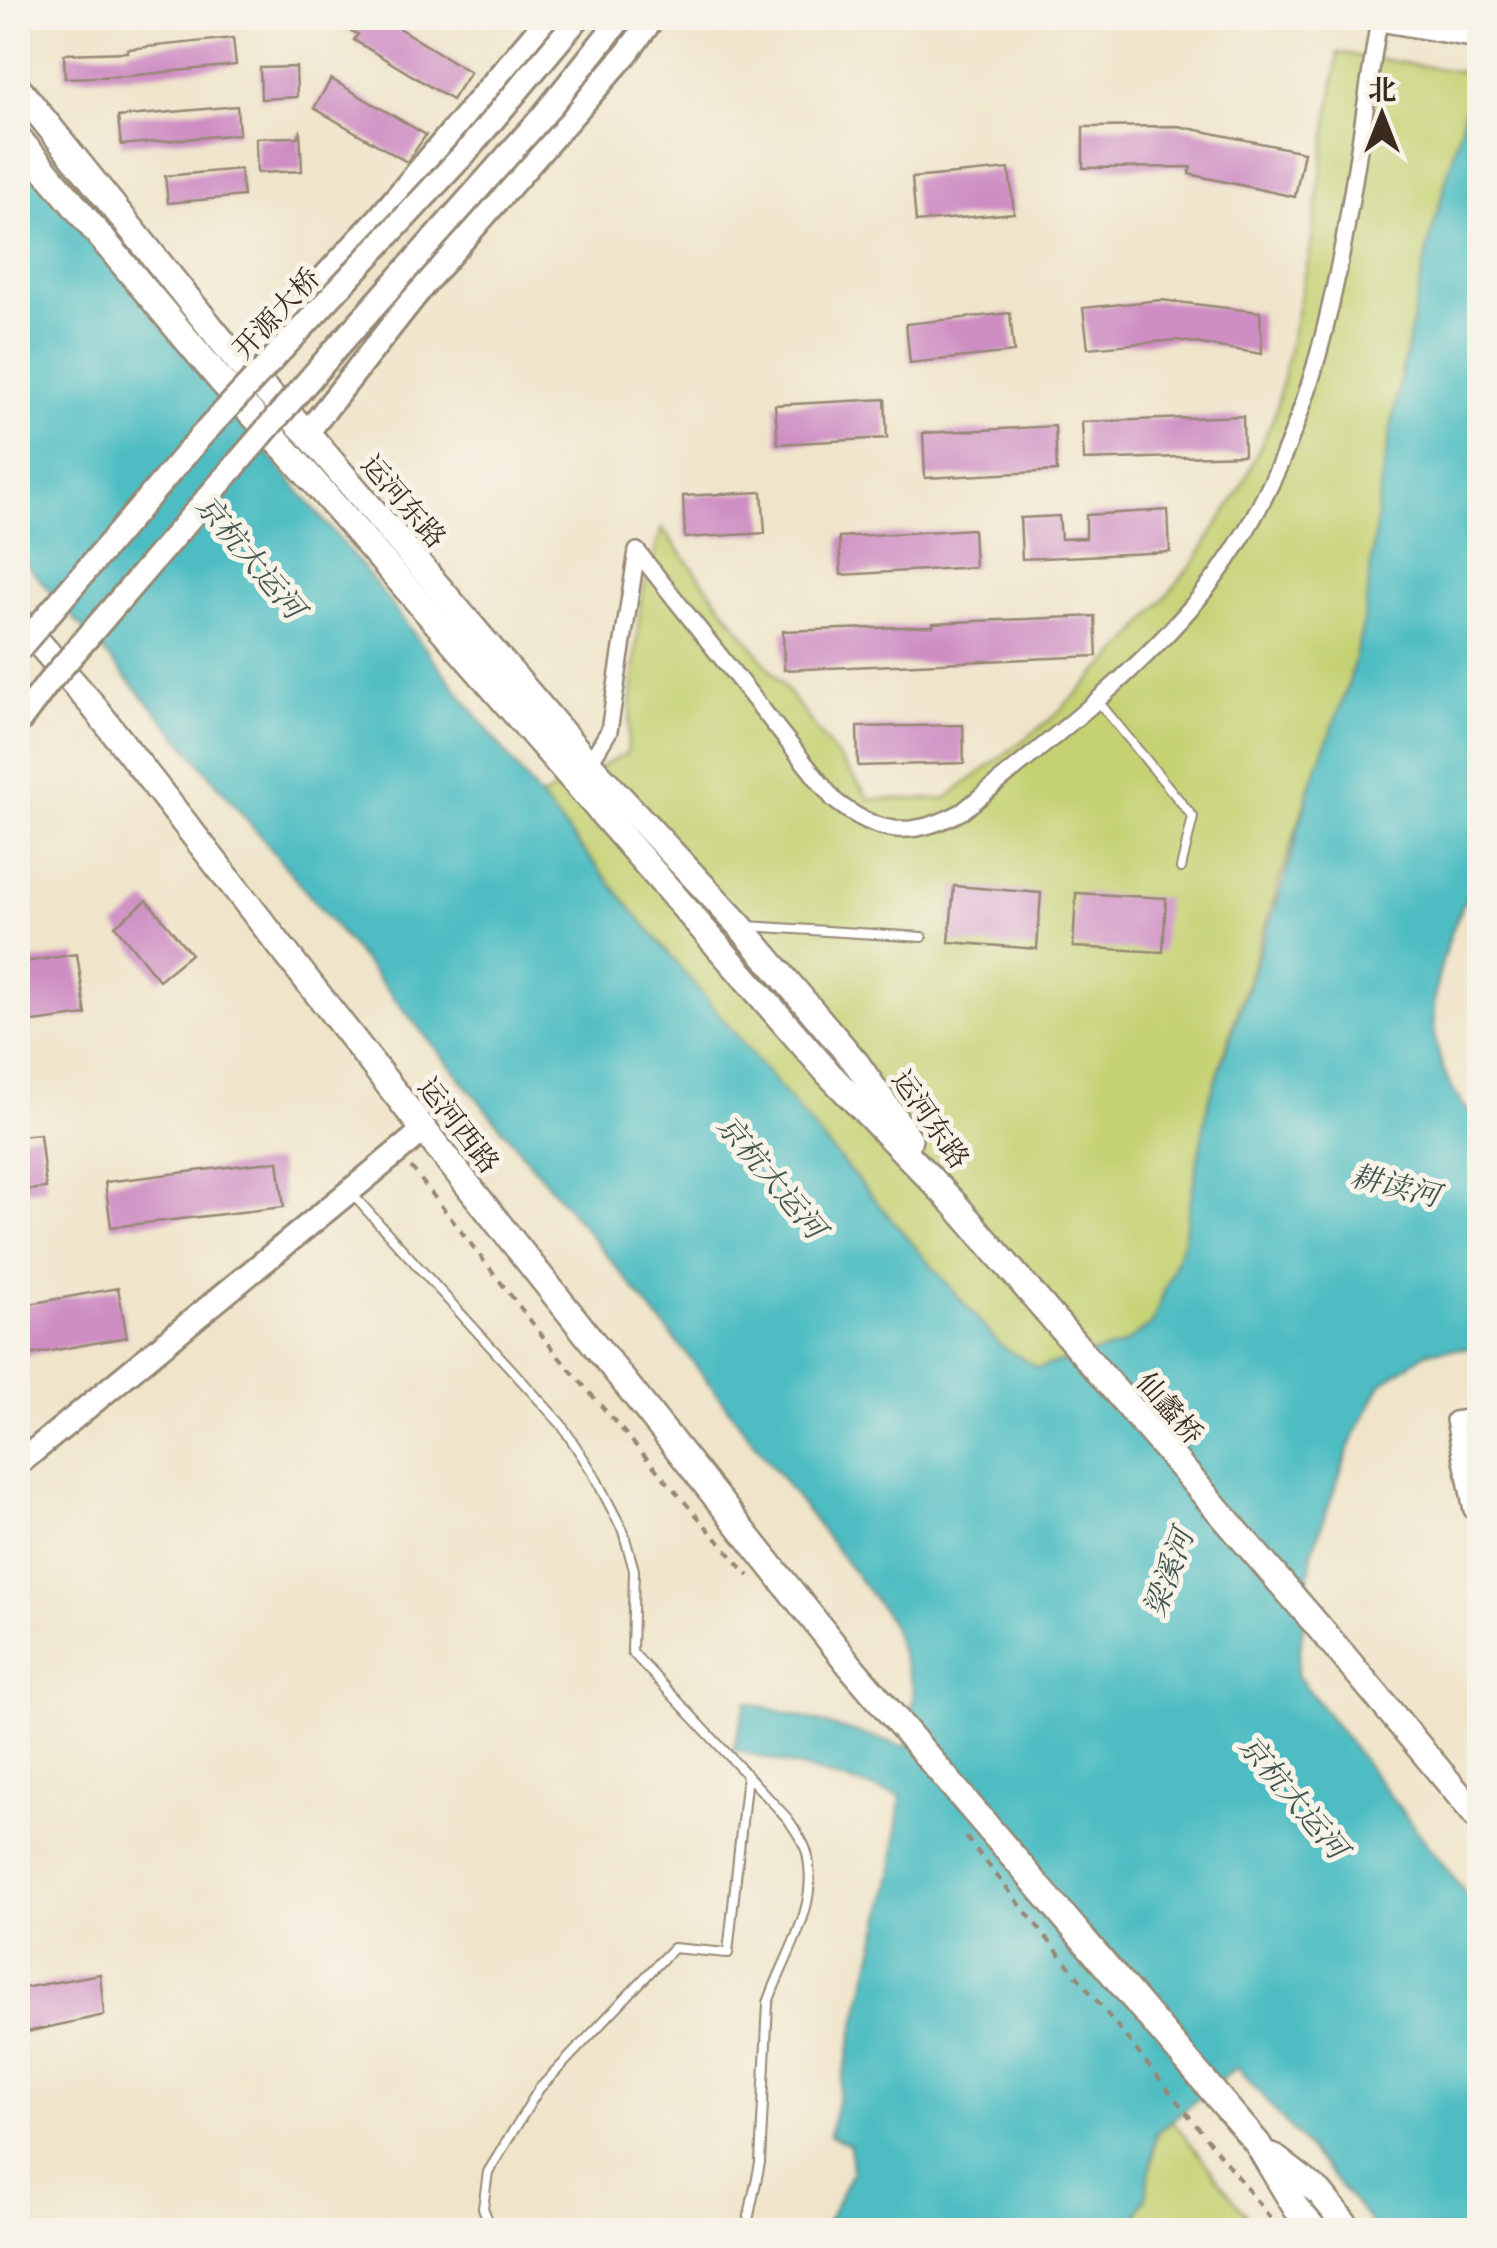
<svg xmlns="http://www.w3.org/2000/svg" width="1497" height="2248" font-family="Alegreya,'Noto Serif SC',serif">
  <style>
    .green { fill: #c5d273; stroke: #807e48; stroke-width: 2.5 }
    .water { fill: #4ebdc3; stroke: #447470; stroke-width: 2.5 }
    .building { fill: #ce8dc3 }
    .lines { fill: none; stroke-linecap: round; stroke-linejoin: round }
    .service-casing { stroke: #968874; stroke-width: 12 }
    .minor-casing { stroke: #968874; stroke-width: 20 }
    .tertiary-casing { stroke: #968874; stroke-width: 25 }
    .secondary-casing { stroke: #968874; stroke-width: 28 }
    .primary-casing { stroke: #968874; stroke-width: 30 }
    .path { stroke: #968874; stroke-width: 4; stroke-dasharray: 8 8; stroke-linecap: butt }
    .service { stroke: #fff; stroke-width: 8 }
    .minor { stroke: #fff; stroke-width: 15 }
    .tertiary { stroke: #fff; stroke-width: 20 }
    .secondary { stroke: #fff; stroke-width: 22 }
    .primary { stroke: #fff; stroke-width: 25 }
    .secondary-bridge-casing { stroke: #968874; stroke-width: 28; stroke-linecap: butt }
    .secondary-bridge { stroke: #fff; stroke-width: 22 }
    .labels { text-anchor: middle; stroke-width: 10; stroke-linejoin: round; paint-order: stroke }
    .street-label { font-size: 28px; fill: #3b2a1e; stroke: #f7f3e8 }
    .water-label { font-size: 30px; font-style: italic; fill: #415650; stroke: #f7f3e8 }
  </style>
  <rect width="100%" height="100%" fill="#f7f3e8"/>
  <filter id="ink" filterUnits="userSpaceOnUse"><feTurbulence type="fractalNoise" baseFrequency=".01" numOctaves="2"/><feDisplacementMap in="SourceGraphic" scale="20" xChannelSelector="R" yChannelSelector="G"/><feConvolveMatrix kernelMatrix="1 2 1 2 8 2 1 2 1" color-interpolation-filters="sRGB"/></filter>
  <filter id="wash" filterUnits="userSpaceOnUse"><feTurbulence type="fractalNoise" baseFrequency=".0048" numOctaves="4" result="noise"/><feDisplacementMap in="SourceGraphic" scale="40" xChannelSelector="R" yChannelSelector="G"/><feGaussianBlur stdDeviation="2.25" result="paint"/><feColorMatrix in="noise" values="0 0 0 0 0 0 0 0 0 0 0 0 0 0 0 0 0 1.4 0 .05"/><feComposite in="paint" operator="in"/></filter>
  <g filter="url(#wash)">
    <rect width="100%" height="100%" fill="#f0e5cb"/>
    <g class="green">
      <path d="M1338,53L1470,73L1463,118L1428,247L1403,365L1381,483L1364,620L1349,683L1311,784L1209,1100L1183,1242L1152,1324L1121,1346L1037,1368L1000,1345L823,1140L540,798L627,753L641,597L662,528L870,799H945L1050,720L1128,643L1195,561L1241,488L1275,414L1310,252Z"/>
      <path d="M1172,2120L1258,2230H1132L1146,2196L1156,2133Z"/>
    </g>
    <path class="water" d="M1479,18L1480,865C1439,957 1401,1039 1479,1124V1347L1429,1351L1381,1384L1350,1446L1312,1552L1297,1675L1479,1911V2230H1378L1237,2067L1156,2133L1146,2196L1131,2230H823L852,2172L850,2145L829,2135L893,1871L901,1796L733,1749L747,1702L907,1747L914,1691L890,1620L686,1353L600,1247L171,728L18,555V152L364,569L540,798L823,1140L1000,1345L1038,1368L1121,1346L1152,1324L1183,1242L1209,1100L1284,881L1311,784L1349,683L1364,620L1381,483L1403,365L1428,247L1463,118Z"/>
    <g id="blocks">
      <g class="building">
        <path d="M321,18H382L470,72L452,100L354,40L358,34Z"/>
        <path d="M233,38L236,65L128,76L65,78L64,54L128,52L127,49Z"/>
        <path d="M296,67L297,97L261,99L260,68Z"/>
        <path d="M331,79L426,135L407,162L314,108Z"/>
        <path d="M237,106L239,134L121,145L118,117Z"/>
        <path d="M1178,126L1304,152L1295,197L1189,174L1191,167L1083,168V127Z"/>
        <path d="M300,132L302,171L257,173L256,138L297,137Z"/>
        <path d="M240,169L243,196L168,203L165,176Z"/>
        <path d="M1009,169L1014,213L916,222L912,178Z"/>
        <path d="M1161,300L1260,312L1262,354L1177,340L1088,348L1083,308Z"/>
        <path d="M1010,313L1014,352L910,363L906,324Z"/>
        <path d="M885,399L887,438L778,444L775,405Z"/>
        <path d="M1243,416L1244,455L1084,460L1082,422Z"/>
        <path d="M1055,426L1057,471L925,478L923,433Z"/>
        <path d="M762,492L765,533L685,538L683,496Z"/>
        <path d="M1168,510L1170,552L1022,559L1020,518L1059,516L1061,539L1086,538V515Z"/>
        <path d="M973,529L975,567L841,575L839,537Z"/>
        <path d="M1095,616L1097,656L784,670L783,631L933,626V623Z"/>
        <path d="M963,725L964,763L858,766L857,727Z"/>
        <path d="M954,886L1041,893L1037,949L949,942Z"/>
        <path d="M1076,893L1166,898L1163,952L1073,947Z"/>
        <path d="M147,900L191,954L159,980L115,926Z"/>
        <path d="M77,954L86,1015L18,1024V963Z"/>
        <path d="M40,1134L46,1188L18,1191V1136Z"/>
        <path d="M278,1161L284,1207L111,1227L105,1182Z"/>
        <path d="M118,1288L127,1337L18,1357V1306Z"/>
        <path d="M100,1974L104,2015L18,2034V1989Z"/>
      </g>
    </g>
  </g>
  <g filter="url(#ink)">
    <use href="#blocks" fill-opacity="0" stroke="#968874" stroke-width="2.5"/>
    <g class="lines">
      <defs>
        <g id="service">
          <path d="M1097,700L1193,817L1181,868"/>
          <path d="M747,926L922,937"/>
          <path d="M353,1195L561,1424L593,1473L623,1531L634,1570L632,1652L788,1819C794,1829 804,1841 807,1853C820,1908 785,1953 768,2003L760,2163L746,2230"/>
          <path d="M492,2230L483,2208L488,2172L539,2089L673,1948L728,1953L747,1775"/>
        </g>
        <g id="minor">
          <path d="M589,764L609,731L637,551L834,800C879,836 913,838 963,811C1044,744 1131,680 1199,598C1332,437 1346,217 1379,20"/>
          <path d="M1480,1416L1454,1420L1472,1510L1480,1519"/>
        </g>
        <path id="tertiary" d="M1365,18L1480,38"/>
        <g id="secondary">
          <path d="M242,366L378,219L548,18"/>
          <path d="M307,433L426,282L627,53L653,18"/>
          <path d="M18,1464L424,1130"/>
        </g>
        <g id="primary">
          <path d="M18,88L242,366L307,433L589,764L739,925L857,1064L909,1139"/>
          <path d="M18,138L223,383L287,451L829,1074L952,1201L1342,1654L1480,1820"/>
          <path d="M18,619L90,702L424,1130L853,1669L1257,2143L1296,2208L1315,2230"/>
          <path d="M1272,2156L1320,2193L1350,2230"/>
        </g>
      </defs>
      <use href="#service" class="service-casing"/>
      <use href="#minor" class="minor-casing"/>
      <use href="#tertiary" class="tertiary-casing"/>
      <use href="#secondary" class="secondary-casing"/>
      <use href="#primary" class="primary-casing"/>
      <g class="path">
        <path d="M411,1167L558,1356L749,1576"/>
        <path d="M966,1837L1280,2230"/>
      </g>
      <use href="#service" class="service"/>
      <use href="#minor" class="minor"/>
      <use href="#tertiary" class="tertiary"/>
      <use href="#secondary" class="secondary"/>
      <use href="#primary" class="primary"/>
      <defs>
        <g id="secondary-bridge">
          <path d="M18,650L202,435L466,152L578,18"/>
          <path d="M18,723L48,683L340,344L542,117L621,18"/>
        </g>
      </defs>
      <use href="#secondary-bridge" class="secondary-bridge-casing"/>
      <use href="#secondary-bridge" class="secondary-bridge"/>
    </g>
  </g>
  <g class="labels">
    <g class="street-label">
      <text transform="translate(276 313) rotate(-47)" y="10">开源大桥</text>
      <text transform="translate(404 501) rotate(49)" y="10">运河东路</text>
      <text transform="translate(931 1119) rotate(55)" y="10">运河东路</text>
      <text transform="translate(459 1125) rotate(52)" y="10">运河西路</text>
      <text transform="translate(1170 1408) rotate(49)" y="10">仙蠡桥</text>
    </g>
    <g class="water-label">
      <text transform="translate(250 557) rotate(50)" y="10">京杭大运河</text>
      <text transform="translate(771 1177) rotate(50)" y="10">京杭大运河</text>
      <text transform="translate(1395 1186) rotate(14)" y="10">耕读河</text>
      <text transform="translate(1169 1573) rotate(-70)" y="10">梁溪河</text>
      <text transform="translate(1293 1797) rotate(50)" y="10">京杭大运河</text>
    </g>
  </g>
  <rect width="1497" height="2248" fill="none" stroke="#f7f3e8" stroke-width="60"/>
  <g transform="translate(1382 115)" stroke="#f7f3e8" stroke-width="8" paint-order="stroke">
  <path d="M0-8L18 38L0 25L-18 38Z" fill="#3b2a1e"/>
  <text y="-15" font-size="28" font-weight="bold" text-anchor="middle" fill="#3b2a1e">北</text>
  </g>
</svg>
